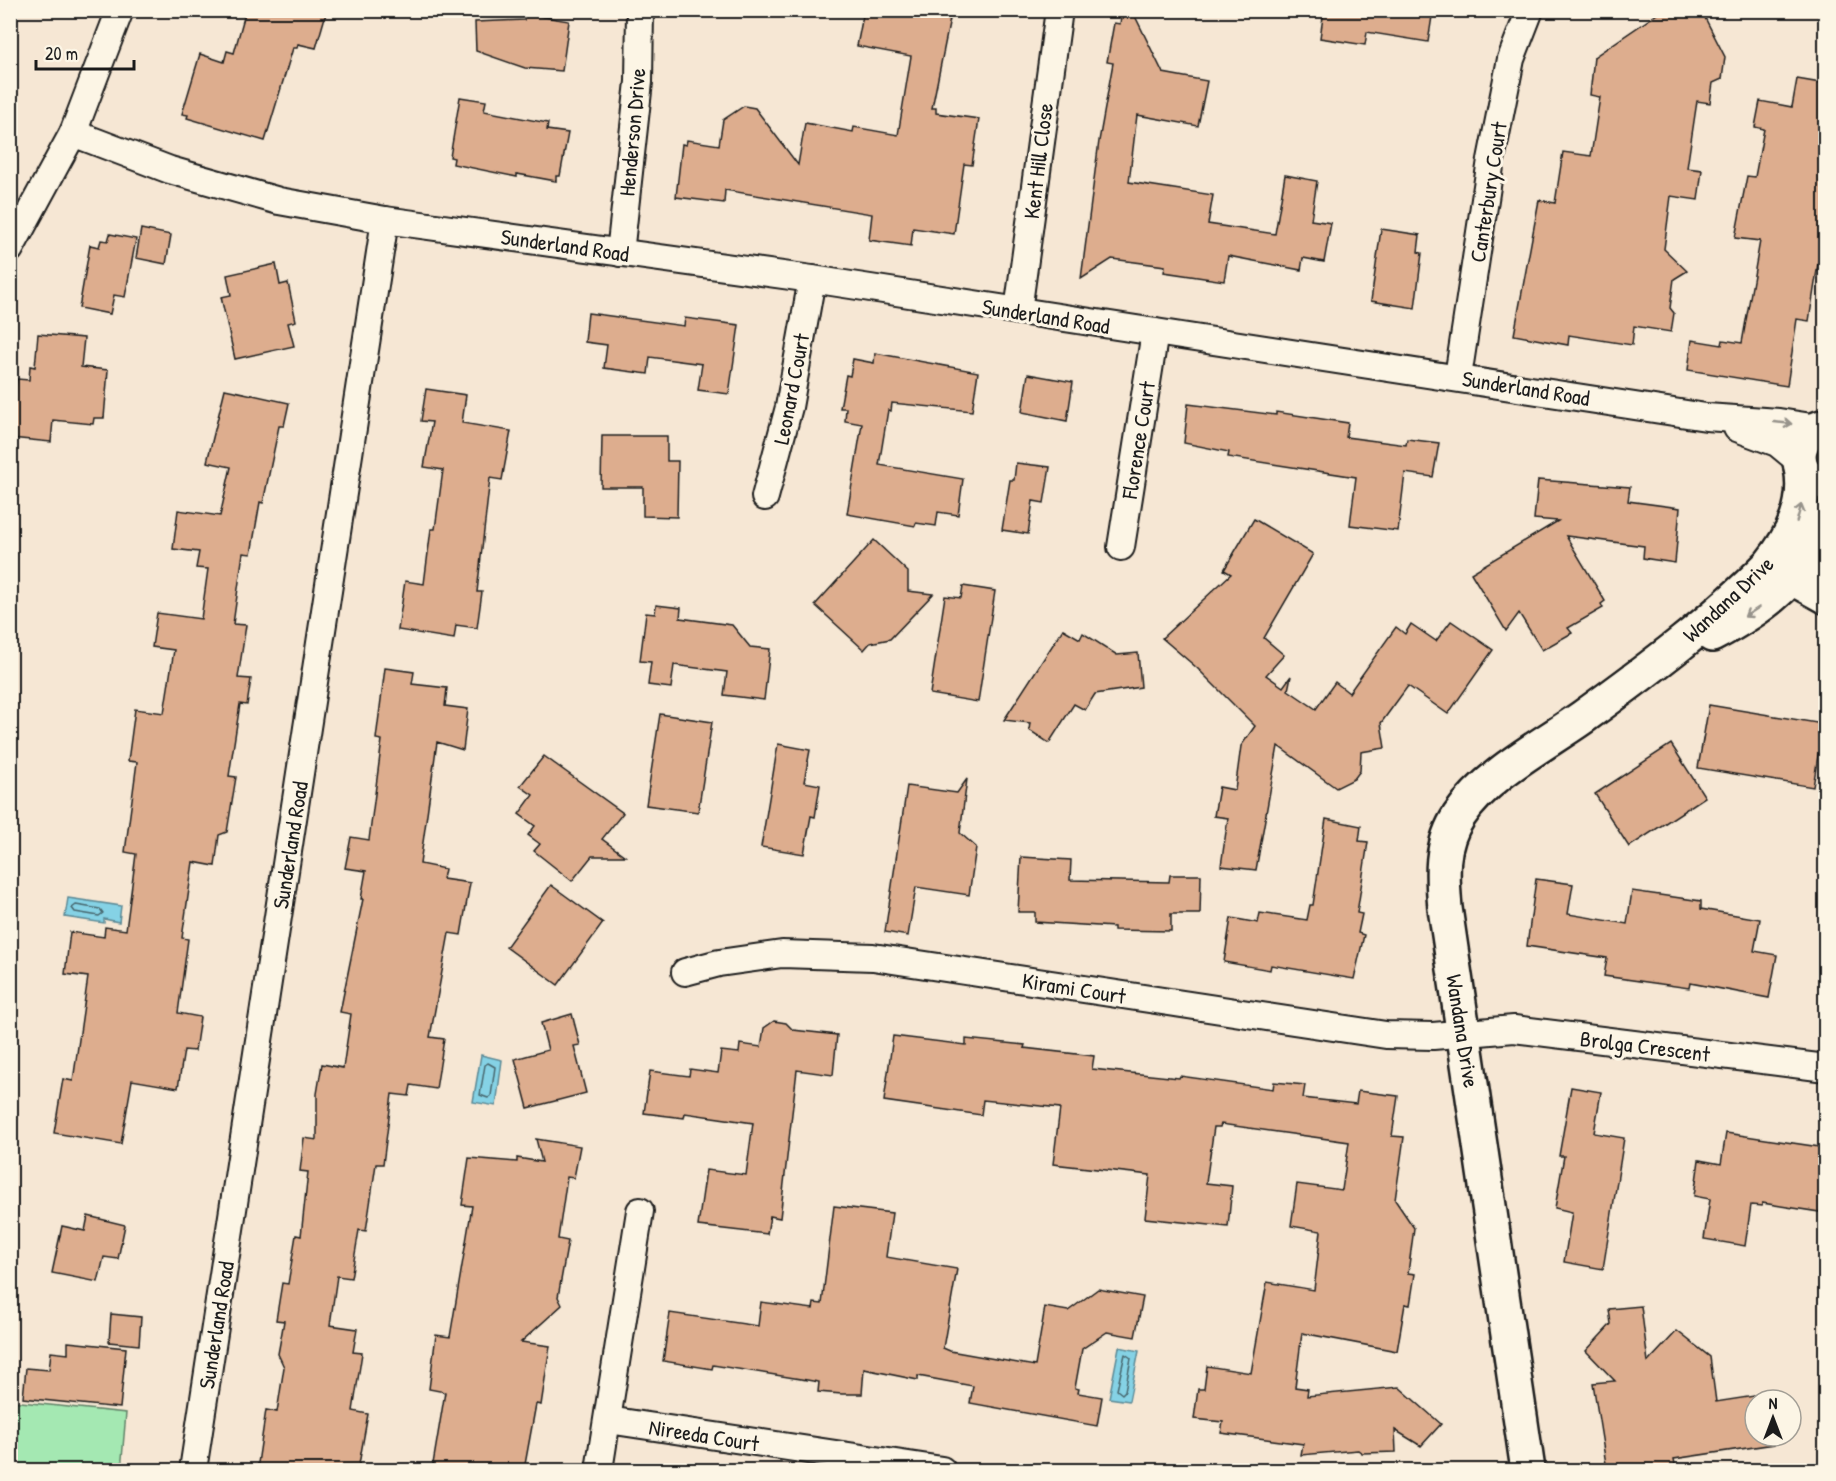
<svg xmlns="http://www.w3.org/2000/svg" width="1836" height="1481" font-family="'Patrick Hand',sans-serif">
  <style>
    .green { fill: #a4e8b2; stroke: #608267; stroke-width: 1.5 }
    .water { fill: #85d2e5; stroke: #5b8995; stroke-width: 1.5 }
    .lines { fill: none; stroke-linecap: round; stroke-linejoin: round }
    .shore { stroke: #46656c; stroke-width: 1.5 }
    .building { fill: #ddad8e; stroke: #1c1c1c; stroke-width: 1.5 }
    .minor-casing { stroke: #1c1c1c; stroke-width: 30 }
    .tertiary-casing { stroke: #1c1c1c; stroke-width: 38 }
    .minor { stroke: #fcf5e5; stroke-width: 26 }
    .tertiary { stroke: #fcf5e5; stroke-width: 33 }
    .oneway { stroke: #97938b }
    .labels { text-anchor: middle; stroke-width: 6; stroke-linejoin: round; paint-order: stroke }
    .street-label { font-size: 22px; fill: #1c1c1c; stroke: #fcf5e5 }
  </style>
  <rect width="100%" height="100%" fill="#f6e7d4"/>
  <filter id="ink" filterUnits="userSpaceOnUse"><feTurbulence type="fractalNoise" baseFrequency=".0167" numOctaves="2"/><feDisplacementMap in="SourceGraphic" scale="12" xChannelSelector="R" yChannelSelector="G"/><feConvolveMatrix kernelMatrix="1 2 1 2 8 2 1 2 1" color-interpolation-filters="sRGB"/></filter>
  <g filter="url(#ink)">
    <path class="green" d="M11,1401L126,1413L121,1470H11Z"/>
    <g class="water">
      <path d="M68,898L121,906L119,922L104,919V923L65,917Z"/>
      <path d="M481,1055L502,1060L496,1106L473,1102Z"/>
      <path d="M1119,1347L1139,1351L1129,1401L1109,1398Z"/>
    </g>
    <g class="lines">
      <g class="shore">
        <path d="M76,905L100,909L103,913L99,916L75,912L72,908Z"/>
        <path d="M488,1063L495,1067L491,1096L488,1098L480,1095L485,1065Z"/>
        <path d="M1125,1354L1131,1358L1125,1391L1122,1394L1117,1390Z"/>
      </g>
    </g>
    <g class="building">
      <path d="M246,10H327L316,48L298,44L297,48H293L265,141L187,118L188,115L182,114L200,54L224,62L227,51L234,53Z"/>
      <path d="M864,10H909L950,19L932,108H936V113L979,119L972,165L964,164L954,234L913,228L911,246L869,240L872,214L725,190L724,203L676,197L682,144L686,145L687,140L719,145L723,120L744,106L755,108L798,165L805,123L853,132L854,127L898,135L911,56L857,46Z"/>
      <path d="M1122,10H1132L1163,73L1207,81L1198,126L1137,115L1129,182L1213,195L1208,224L1275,234L1285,175L1317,181L1311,220L1331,223L1324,262L1303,258L1301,270L1228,256L1224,281L1164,272L1165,266L1112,259L1081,279L1099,141L1113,63L1107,62L1114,23L1120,24Z"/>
      <path d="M1324,10H1433L1428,42L1367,32L1365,45L1320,38Z"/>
      <path d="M1663,10H1701L1725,57L1722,79L1713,83L1710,103L1697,101L1687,168L1702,170L1698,200L1671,196L1664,249L1687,271L1674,279L1670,308L1674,313L1671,332L1634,326L1632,345L1569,335L1568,345L1514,335L1539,200L1555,203L1563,152L1591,156L1600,97L1590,95L1594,57Z"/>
      <path d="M526,14L569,21L562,71L525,68L476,51L475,22L524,20Z"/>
      <path d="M1797,79L1826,84V246L1821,245L1809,321L1797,319L1787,386L1688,370L1692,340L1722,345L1723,340L1742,343L1760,241L1735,238L1747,176L1755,177L1764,129L1755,127L1760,101L1792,107Z"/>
      <path d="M460,97L486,101L484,111L548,123L547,130L568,133L560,176H556V181L517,174V177L453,164L454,158L450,157Z"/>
      <path d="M141,229L171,235L166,264L136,258Z"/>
      <path d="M1381,229L1420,235L1418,252L1422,253L1415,308L1371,301Z"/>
      <path d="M110,234L136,239L125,297L114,295L110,314L79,308L90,245L99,247L101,240L108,241Z"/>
      <path d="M276,264L280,285L288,283L296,321L288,323L294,346L235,359L221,297L231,295L227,275Z"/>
      <path d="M588,313L684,326L685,318L739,325L729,394L698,390L702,364L650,357L648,374L604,368L607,345L585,342Z"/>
      <path d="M38,334L84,338L81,367L108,370L104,418H94L93,424L53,420L51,442L11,438L17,379L29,380L30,366L35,367Z"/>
      <path d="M875,353L978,372L972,411L892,403L891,411L888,410L879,465L963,479L958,515L938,512L936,526L916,523L915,526L847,514L862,424L845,421L846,408H840L846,375L850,376L853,359L874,363Z"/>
      <path d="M1028,374L1073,382L1067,421L1022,412Z"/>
      <path d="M225,389L289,403L284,426H279L263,503L260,502L251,554L243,553L233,624L246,625L238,678L251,679L247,705L240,704L229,776L236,777L227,832L219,835L215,866L193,862L182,938L188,939L178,1013L200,1017L195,1051L184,1050L178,1088L132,1080L121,1144L54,1133L63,1079L73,1081L88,977L65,974L70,932L104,937L105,927L126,930L136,854L125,852L137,762L128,761L135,709L164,713L174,650L152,647L157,613L201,619L208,569L196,568L199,552L173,549L178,510L220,516L231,467L207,462Z"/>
      <path d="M426,389L466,395L462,423L511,431L502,480L490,478L477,592H482L477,628L456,625L454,639L398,630L405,581L424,584L431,529H435L443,470L424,467L432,422L421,421Z"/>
      <path d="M1188,404L1276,415V412L1348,423L1346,437L1406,445L1407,439L1439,443L1433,477L1405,473L1398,531L1350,525L1356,477L1228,457L1229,452L1184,443Z"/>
      <path d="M602,436H667V461H678L677,517L643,516V487H601Z"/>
      <path d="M1016,463L1050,467L1044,503L1033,501L1028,534L1002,530L1010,480H1014Z"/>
      <path d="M1538,480L1630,487L1628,501L1680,508L1675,563L1643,558L1644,546L1566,536L1605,601L1601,604L1603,608L1568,628L1572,633L1542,650L1519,613L1506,631L1471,573L1558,521L1534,519Z"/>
      <path d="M1254,519L1313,554L1264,638L1284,655L1266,675L1283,687L1291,676L1288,690L1316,709L1335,682L1349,693L1396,627L1405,634L1411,624L1436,641L1451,621L1493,650L1448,714L1408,686L1381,723L1385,748L1361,752L1360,771L1354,779L1336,788L1278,746L1256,870L1221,866L1228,818L1214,816L1219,787L1235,790L1241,746L1255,726L1197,668L1162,638L1231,574L1224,570Z"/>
      <path d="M874,540L908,572V591L933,594L890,639L870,643L864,650L815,605Z"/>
      <path d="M963,586L995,591L978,702L930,694L945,596L961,598Z"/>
      <path d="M656,605L681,608L680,618L732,625L750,647L770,649L764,700L724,695L727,672L674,665L671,688L648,685L651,662L640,661L646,613L655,614Z"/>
      <path d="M1063,629L1080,639L1083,633L1117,655L1138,653L1141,687L1095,694L1085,710L1074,704L1049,743L1029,730L1030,723L1004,720Z"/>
      <path d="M385,668L414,672L412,684L447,688L445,706L468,709L463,750L437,742L420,864L445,869L443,879L470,883L461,935L449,933L430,1037L444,1039L436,1089L411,1085L409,1096L392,1094L383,1164H376L366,1231L359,1230L351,1278L337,1276L330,1325L357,1329L353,1352L362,1353L353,1411L368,1414L358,1470H257L266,1410L277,1412L284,1367L278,1354L284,1321L276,1320L282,1283L288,1284L296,1235L301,1236L308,1172L300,1171L304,1138L317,1140V1094L322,1064L343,1068L351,1014L340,1012L363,899H361L366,871L345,868L351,837L369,840L382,740L376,739Z"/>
      <path d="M1709,705L1823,724L1813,787L1698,768Z"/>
      <path d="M660,714L712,722L698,812L646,805Z"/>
      <path d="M778,744L810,750L804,782L820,785L815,817L811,816L804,854L761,847Z"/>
      <path d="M1671,744L1705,797L1629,847L1595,794Z"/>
      <path d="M544,756L623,813L602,839L625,856H592L572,881L534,851L540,844L528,835L535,826L519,814L533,795L520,786Z"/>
      <path d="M967,779L960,833L976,847L969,895L916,887L908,936L885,932L907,786L957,793Z"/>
      <path d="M1326,819L1361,826L1359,841L1368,842L1357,913L1362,914L1358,933L1364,935L1354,979L1271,965L1270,970L1224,962L1231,918L1258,923L1260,913L1307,920L1310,905H1313Z"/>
      <path d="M1021,857L1071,860L1070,880L1169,882L1170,875H1201L1200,914H1171V931L1114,930V927L1035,922V912H1018Z"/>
      <path d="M1536,879L1573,884L1568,914L1627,924L1632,891L1701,901V909L1760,919L1754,951L1777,955L1769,998L1690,983L1689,988L1604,976L1607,958L1527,946Z"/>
      <path d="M551,885L603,923L558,985L506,947Z"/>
      <path d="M572,1014L580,1045L574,1046L586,1093L528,1108L515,1059L548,1050L541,1023Z"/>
      <path d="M774,1021L786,1023L793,1030L837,1035L833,1075L797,1070L780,1218L770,1216L767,1234L698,1226L706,1170L746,1175L753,1123L685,1113L684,1118L644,1113L650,1071L689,1076L690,1069L718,1073L721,1051L739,1053L740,1044L761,1047L764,1028Z"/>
      <path d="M893,1036L966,1045V1039L1025,1045L1024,1048L1094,1056L1092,1069L1179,1078L1180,1076L1273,1089L1274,1082L1305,1085L1303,1098L1356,1104L1358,1091L1398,1096L1392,1136L1404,1137L1395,1200L1414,1228L1408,1273L1415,1274L1410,1305L1405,1304L1397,1351L1302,1333L1295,1387L1308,1389L1307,1396L1399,1387L1441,1424L1421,1446L1395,1430L1396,1452L1362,1453L1358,1450L1301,1455L1303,1444L1221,1433L1223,1422L1194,1419L1198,1389H1204L1207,1366L1251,1373L1267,1282L1314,1290L1321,1231L1291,1226L1297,1184L1342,1190L1349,1142L1221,1124L1220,1127H1214L1206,1183L1232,1186L1228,1227L1145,1218L1150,1175L1053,1164L1060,1108L983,1100L981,1115L884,1101Z"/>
      <path d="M1571,1087L1601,1092L1594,1133L1624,1138L1603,1269L1564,1262L1572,1212L1555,1208L1564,1156H1559Z"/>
      <path d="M1726,1133L1826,1148V1213L1762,1203V1206L1751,1205L1745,1246L1704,1239L1710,1199L1694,1196L1699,1160L1721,1164Z"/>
      <path d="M536,1139L580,1146L574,1178L567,1177L558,1239L568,1241L558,1297L562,1305L521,1342L550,1346L541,1405L536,1404L524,1470H432L445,1392L429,1389L436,1335L450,1337L472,1206L462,1205L469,1158L517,1162V1158L542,1162Z"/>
      <path d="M834,1206L892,1213L886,1257L957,1269L943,1348L950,1351L1035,1366L1045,1307L1068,1311L1098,1289L1143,1297L1135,1337L1107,1332L1082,1349L1075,1388L1079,1389L1078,1393L1102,1397L1097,1426L970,1403L973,1386L918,1376V1380L864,1369L862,1394H842L818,1392L819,1382L807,1380L713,1365L712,1369L663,1361L670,1313L758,1326L761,1302L813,1309L814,1303L822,1304Z"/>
      <path d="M88,1216L125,1225L118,1259L104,1257L98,1282L52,1273L62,1226L85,1231Z"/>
      <path d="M1641,1306L1648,1362L1677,1331L1710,1357L1716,1402L1767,1394L1768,1400H1755V1436H1773L1774,1444L1674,1459L1676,1470H1607L1593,1383L1615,1381L1586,1351L1611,1324L1609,1309Z"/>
      <path d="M111,1314L141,1317L139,1345L109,1342Z"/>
      <path d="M68,1342L126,1348L120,1408L23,1398L26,1368L49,1370L51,1352L68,1354Z"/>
    </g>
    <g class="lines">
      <defs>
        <g id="minor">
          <path d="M73,133L170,170L279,201L385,220"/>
          <path d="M10,249L73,133L120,10"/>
          <path d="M620,253L639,82L640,10"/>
          <path d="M1018,311L1059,10"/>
          <path d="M1458,377L1491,160L1511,59L1530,10"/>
          <path d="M1737,428L1777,443L1799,461"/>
          <path d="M765,497L789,407L812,279"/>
          <path d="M1121,547L1155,332"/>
          <path d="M1808,558L1826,574"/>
          <path d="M1790,581L1826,601"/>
          <path d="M685,972L719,963L782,954L873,957L1386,1035L1433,1036L1514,1029L1826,1068"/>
          <path d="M608,1420L942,1470"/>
          <path d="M193,1470L385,220L812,279L1706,417L1779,422L1818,428"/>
          <path d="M599,1470L640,1211"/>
        </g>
        <g id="tertiary">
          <path d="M1814,482C1790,466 1796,431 1826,426"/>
          <path d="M1712,635C1767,606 1802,579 1826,519"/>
          <path d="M1528,1470L1445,908C1442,875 1440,844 1459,816C1488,773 1542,746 1583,717C1648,670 1714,621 1770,564C1793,535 1808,505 1801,467"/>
        </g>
      </defs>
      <use href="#minor" class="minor-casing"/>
      <use href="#tertiary" class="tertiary-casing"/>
      <use href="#minor" class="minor"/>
      <use href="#tertiary" class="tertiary"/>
    </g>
    <defs><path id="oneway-shaft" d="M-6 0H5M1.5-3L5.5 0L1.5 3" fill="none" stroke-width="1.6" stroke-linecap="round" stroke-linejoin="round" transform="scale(1.5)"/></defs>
    <g class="oneway">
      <use href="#oneway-shaft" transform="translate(1783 423) rotate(6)"/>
      <use href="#oneway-shaft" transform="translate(1799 513) rotate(-75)"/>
      <use href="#oneway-shaft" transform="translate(1752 612) rotate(147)"/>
    </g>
  </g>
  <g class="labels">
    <g class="street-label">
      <text transform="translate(632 132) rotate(-85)" y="8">Henderson Drive</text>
      <text transform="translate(1038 161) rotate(-83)" y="8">Kent Hill Close</text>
      <text transform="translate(1488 192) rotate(-81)" y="8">Canterbury Court</text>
      <text transform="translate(565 245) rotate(8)" y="8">Sunderland Road</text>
      <text transform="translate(1046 316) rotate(9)" y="8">Sunderland Road</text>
      <text transform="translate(1526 388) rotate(9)" y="8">Sunderland Road</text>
      <text transform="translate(791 389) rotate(-79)" y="8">Leonard Court</text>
      <text transform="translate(1138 440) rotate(-81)" y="8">Florence Court</text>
      <text transform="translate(1728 599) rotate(-43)" y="8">Wandana Drive</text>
      <text transform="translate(290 845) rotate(-81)" y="8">Sunderland Road</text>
      <text transform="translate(1074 988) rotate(9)" y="8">Kirami Court</text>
      <text transform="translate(1463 1031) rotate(81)" y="8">Wandana Drive</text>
      <text transform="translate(1645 1046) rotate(7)" y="8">Brolga Crescent</text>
      <text transform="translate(216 1325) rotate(-81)" y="8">Sunderland Road</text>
      <text transform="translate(704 1435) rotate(9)" y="8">Nireeda Court</text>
    </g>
  </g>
  <rect width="1836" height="1481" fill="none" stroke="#fcf5e5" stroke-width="36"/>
  <rect x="18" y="18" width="1800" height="1445" fill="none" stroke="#1c1c1c" stroke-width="2" filter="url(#ink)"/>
  <g transform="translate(1773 1418)"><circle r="28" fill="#fcf5e5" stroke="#a29e95" stroke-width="1.5"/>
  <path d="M0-4.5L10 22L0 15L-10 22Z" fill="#1c1c1c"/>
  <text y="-9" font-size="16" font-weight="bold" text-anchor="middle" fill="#1c1c1c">N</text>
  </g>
  <path d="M36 60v9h98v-9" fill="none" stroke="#1c1c1c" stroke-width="3"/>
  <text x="45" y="60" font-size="18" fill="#1c1c1c" stroke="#fcf5e5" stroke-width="4.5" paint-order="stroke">20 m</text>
</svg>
